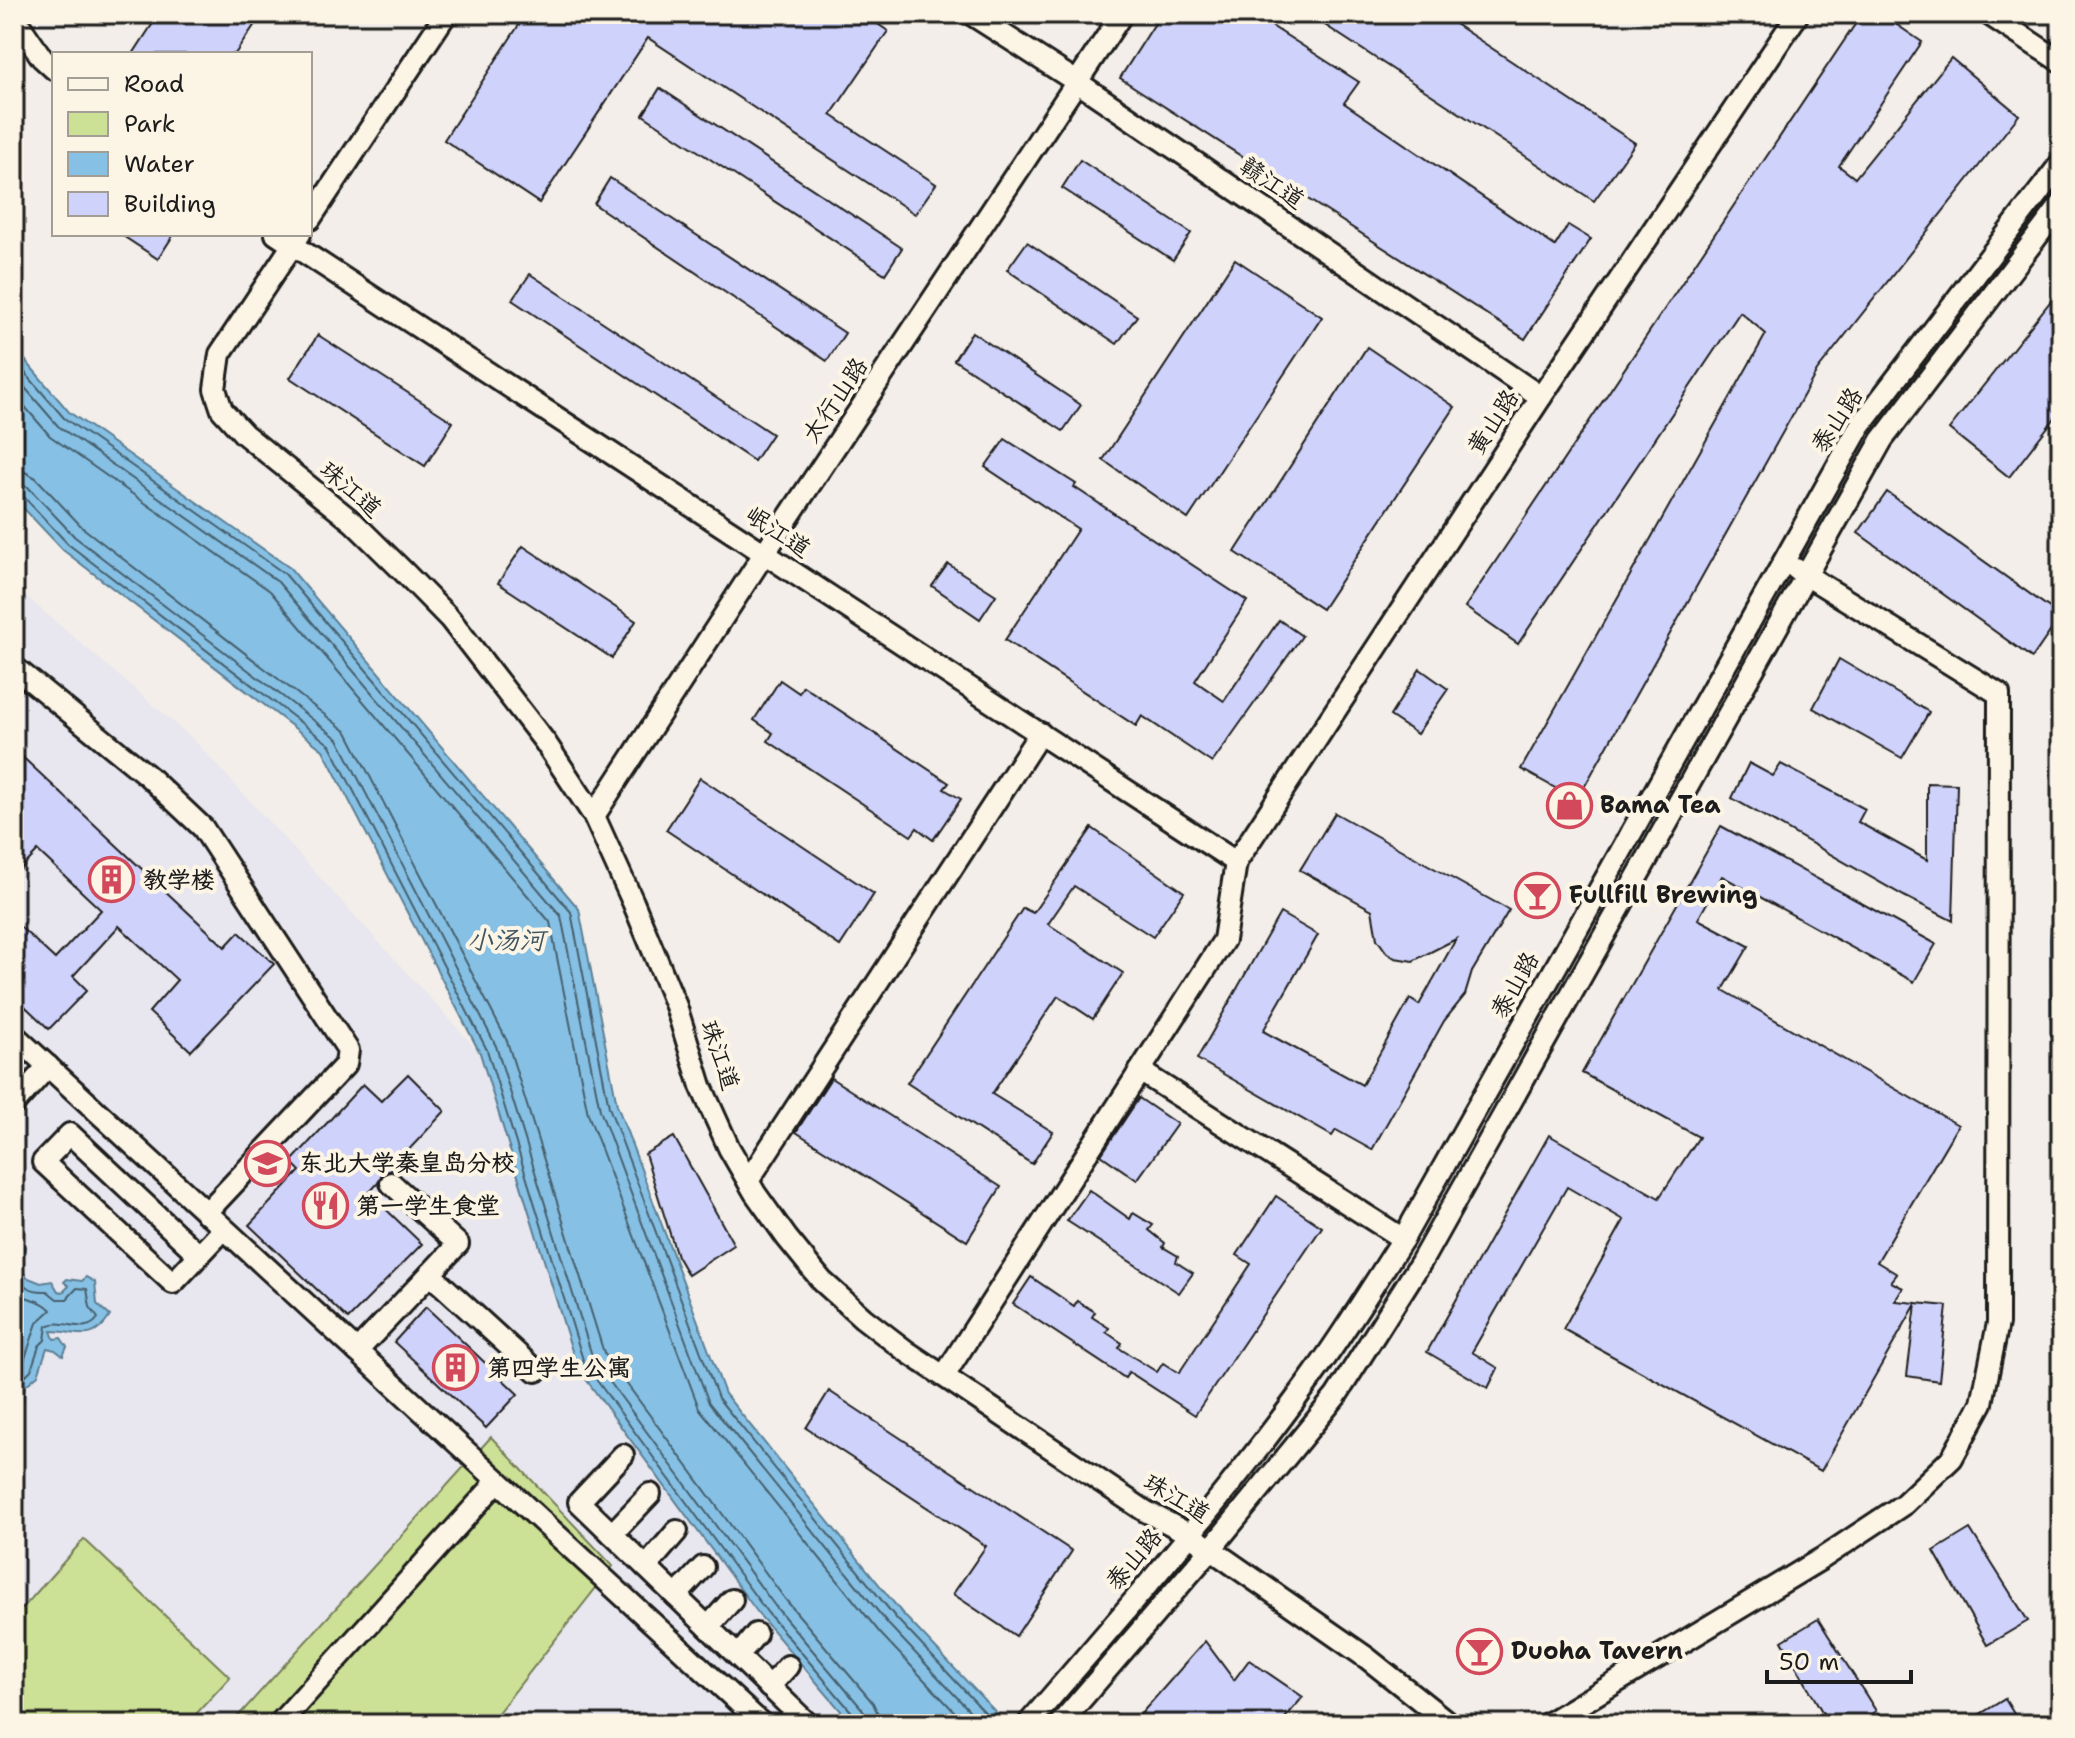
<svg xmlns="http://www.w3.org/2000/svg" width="2075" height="1738" font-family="'Shantell Sans','LXGW WenKai TC',sans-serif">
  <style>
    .built { fill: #e8e6ee }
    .green { fill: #cde196; stroke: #747e59; stroke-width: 2 }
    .water { fill: #86c1e5; stroke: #5c7f95; stroke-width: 2 }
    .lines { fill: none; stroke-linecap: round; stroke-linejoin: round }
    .shore { stroke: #465e6c; stroke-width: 2 }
    .building { fill: #cfd2fb; stroke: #1c1c1c; stroke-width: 2 }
    .minor-casing { stroke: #1c1c1c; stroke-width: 26 }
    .minor { stroke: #fcf5e5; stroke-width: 20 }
    .labels { text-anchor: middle; stroke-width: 8; stroke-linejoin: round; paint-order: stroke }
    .street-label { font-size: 24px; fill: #1c1c1c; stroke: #fcf5e5 }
    .poi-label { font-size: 24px; font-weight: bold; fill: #1c1c1c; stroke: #fcf5e5; text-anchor: start }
    .water-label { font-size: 26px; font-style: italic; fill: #415662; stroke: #fcf5e5 }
  </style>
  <rect width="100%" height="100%" fill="#f3eee9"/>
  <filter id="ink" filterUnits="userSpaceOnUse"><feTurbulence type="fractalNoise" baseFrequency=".0125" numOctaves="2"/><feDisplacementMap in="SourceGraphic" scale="16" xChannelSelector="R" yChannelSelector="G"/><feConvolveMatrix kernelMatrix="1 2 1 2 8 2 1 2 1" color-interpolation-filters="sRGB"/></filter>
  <g filter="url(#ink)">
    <path class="built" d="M14,586L194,740L483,1056L868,1724H14Z"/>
    <g class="green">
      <path d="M491,1437L613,1566L489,1724H231Z"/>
      <path d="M84,1539L230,1677L187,1724H14V1618Z"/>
    </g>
    <g class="water">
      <path d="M14,347L69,412L290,568L579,909L617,1105L725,1394L902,1613L1007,1724H852L761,1617L577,1367L480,1053L323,750L63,550L14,498Z"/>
      <path d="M2061,837V1196L2052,1133L2050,939Z"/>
      <path d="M14,1235L25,1247L20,1265L26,1277L41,1283L52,1281L58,1291L63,1292L69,1286L64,1282L67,1279L82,1281L86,1277L95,1282L97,1304L110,1316C92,1345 78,1331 51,1331L54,1339L61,1338L67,1347L63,1356L55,1350L47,1348L38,1375L25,1386L21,1411L14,1412Z"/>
    </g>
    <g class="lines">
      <g class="shore">
        <path d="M14,360L64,418L285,574L571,912L609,1107L718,1398L896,1618L996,1724"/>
        <path d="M14,375L58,426L278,582L561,916L600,1110L709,1403L889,1625L982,1724"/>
        <path d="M14,394L50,436L270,591L550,922L588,1114L699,1408L880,1633L966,1724"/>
        <path d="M14,471L25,472L36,478L83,528L347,732L507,1041L604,1353L785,1599L873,1703L878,1714L879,1724"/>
        <path d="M14,483L28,487L75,537L338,739L496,1046L593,1359L775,1606L863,1710L867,1724"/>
        <path d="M14,493L23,496L68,544L330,745L487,1050L584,1363L767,1612L855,1716L857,1724"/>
        <path d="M2061,913L2058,940L2061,1142"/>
        <path d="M14,1272C21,1286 31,1292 47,1291L57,1299H67L77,1288L87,1289L90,1307L98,1318C85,1337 64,1317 47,1326L45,1340L39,1346L31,1370L18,1383L14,1404"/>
        <path d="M14,1291C26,1300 42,1299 51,1310L37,1323L23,1364L14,1372"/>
      </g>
    </g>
    <g class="building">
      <path d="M159,14H241L255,24L235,54H133Z"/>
      <path d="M526,14H863L888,31L831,115L936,184L915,214L648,38L539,203L444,140Z"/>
      <path d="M1161,14H1253L1359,82L1344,103L1555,246L1568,225L1591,239L1525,339L1120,78Z"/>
      <path d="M1308,14H1440L1635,143L1594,201Z"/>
      <path d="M1862,14H1881L1922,42L1839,166L1855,178L1951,58L2019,115L1817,371L1577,800L1521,769L1766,334L1740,312L1518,644L1465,607Z"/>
      <path d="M660,88L902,248L885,274L643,115Z"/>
      <path d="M1080,160L1191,233L1173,260L1062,188Z"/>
      <path d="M610,178L845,333L827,361L594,204Z"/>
      <path d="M120,234H174L158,259Z"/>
      <path d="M1027,242L1137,316L1117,344L1007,270Z"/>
      <path d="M1235,259L1322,317L1188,519L1103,460Z"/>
      <path d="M530,274L772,434L754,461L512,300Z"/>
      <path d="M2061,288V410L2009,477L1949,429Z"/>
      <path d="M972,332L1081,405L1063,431L954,360Z"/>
      <path d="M318,335L453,422L425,466L290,378Z"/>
      <path d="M1367,347L1455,407L1322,609L1235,552Z"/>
      <path d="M1005,439L1076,484L1074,487L1247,601L1195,681L1224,701L1279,620L1302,636L1212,763L1142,716L1136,726L1005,640L1078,529L985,467Z"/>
      <path d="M1887,492L2061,616L2032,658L1858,533Z"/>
      <path d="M523,546L636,621L612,658L498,583Z"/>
      <path d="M948,564L996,595L980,619L932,586Z"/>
      <path d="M1839,659L1929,712L1902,758L1813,708Z"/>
      <path d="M1420,669L1448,689L1417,734L1390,716Z"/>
      <path d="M780,680L799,693L803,686L949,783L944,789L961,799L933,840L917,828L911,836L768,741L773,733L754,720Z"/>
      <path d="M14,749L225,947L239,932L274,964L191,1051L149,1012L177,980L119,926L73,976L87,990L49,1029L14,996V921L55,959L101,910L38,851L14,876Z"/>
      <path d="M1749,763L1773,776L1781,764L1865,809L1858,822L1927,860V783L1957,784L1953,921L1904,896L1732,798Z"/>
      <path d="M700,778L874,894L840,946L666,830Z"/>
      <path d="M1335,813L1509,910L1472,972L1465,995L1444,1021L1372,1150L1336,1130L1332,1136L1197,1059L1280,913L1318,935L1263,1031L1362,1085L1410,999L1419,1005L1456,939L1413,961L1395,958L1387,953L1377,939L1372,910L1300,870Z"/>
      <path d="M1721,826L1936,944L1914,982L1722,876L1698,919L1749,946L1723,990L1958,1125L1877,1262L1897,1274L1891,1282L1903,1288L1895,1301L1947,1306L1939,1381L1907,1376L1916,1304L1821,1471L1563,1329L1624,1220L1567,1187L1472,1352L1498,1368L1488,1388L1427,1352L1549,1135L1659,1198L1699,1137L1582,1073Z"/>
      <path d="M1092,828L1184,892L1153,937L1074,886L1048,924L1123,973L1093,1019L1058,996L992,1094L1053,1132L1032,1164L907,1083L1023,908L1033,913Z"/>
      <path d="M408,1074L445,1111L390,1170L382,1174L378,1183L369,1193L422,1244L348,1319L249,1225L300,1171L291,1162L363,1084L381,1101Z"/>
      <path d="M831,1078L1001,1187L967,1241L796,1132Z"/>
      <path d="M1139,1098L1177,1124L1137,1180L1101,1155Z"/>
      <path d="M674,1137L734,1245L688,1275L677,1256L645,1154Z"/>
      <path d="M1089,1190L1130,1219L1133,1213L1153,1225L1149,1230L1165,1243L1163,1247L1178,1256L1176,1262L1193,1273L1179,1293L1067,1221Z"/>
      <path d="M1276,1196L1322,1227L1195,1415L1129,1372L1125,1378L1013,1304L1031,1277L1074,1306L1077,1301L1095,1312L1092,1317L1109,1328L1106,1332L1122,1343L1119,1348L1157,1372L1163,1363L1179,1373L1251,1264L1237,1255Z"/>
      <path d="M426,1307L518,1394L486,1428L394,1342Z"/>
      <path d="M829,1391L1072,1551L1016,1636L953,1594L986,1546L806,1428Z"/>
      <path d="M1970,1529L2028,1621L1987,1645L1934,1551Z"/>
      <path d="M1818,1619L1876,1711L1854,1724H1829L1782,1641Z"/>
      <path d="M1205,1641L1234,1680L1249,1660L1303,1697L1280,1724H1132Z"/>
      <path d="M2005,1699L2020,1724H1964Z"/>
    </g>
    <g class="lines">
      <defs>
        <g id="minor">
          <path d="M971,14L1077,82L1541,397"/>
          <path d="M1988,14L2061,62"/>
          <path d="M14,17L42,58L54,69"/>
          <path d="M310,219L446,14"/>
          <path d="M276,234L1236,862"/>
          <path d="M300,234L220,354L215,389L222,410L244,434L354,523L404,572L450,619L545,742L594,816L633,902L676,1006L701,1086L729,1148L755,1193L787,1238L822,1281L863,1318L906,1351L1145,1511L1189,1534L1367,1658L1450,1724"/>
          <path d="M14,667L148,776L203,828L348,1050L346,1064L206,1213"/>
          <path d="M594,816L764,554L1122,14"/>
          <path d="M14,1035L762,1724"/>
          <path d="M1140,1071L1403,1239"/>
          <path d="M14,1104L48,1066"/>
          <path d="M748,1181L1040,733"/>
          <path d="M391,1183L458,1244L430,1274"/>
          <path d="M199,1255L70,1134L43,1162L173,1283L224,1229"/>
          <path d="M357,1351L430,1274L536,1371"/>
          <path d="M944,1376L1224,940L1236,862L1541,397L1798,14"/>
          <path d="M623,1455L579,1502L808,1724"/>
          <path d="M612,1534L650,1494"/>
          <path d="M646,1567L677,1531"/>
          <path d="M676,1596L703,1567"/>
          <path d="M708,1627L732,1600"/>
          <path d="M738,1656L756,1634"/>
          <path d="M769,1687L788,1666"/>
          <path d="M279,1724L497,1482"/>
          <path d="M1028,1724C1124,1613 1222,1501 1309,1381C1342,1336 1372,1287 1403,1239L1860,426L2061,163"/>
          <path d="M1060,1724L1211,1549L1336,1396L1421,1262L1882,440L2061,205"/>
          <path d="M1547,1724L1821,1559L1904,1504L1952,1458L1982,1403L1998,1323L1999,694L1796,569"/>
        </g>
      </defs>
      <use href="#minor" class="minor-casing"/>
      <use href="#minor" class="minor"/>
    </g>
  </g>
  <defs>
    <symbol id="shop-ring" viewBox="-11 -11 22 22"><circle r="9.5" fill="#fcf5e5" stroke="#d1495b" stroke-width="1.5"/><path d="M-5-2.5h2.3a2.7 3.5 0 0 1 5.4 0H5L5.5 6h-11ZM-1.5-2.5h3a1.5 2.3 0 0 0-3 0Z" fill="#d1495b"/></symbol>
    <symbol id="building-ring" viewBox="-11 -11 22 22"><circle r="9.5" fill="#fcf5e5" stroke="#d1495b" stroke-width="1.5"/><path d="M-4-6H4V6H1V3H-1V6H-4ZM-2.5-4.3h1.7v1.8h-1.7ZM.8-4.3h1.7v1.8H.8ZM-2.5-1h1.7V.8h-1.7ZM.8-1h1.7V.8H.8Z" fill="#d1495b"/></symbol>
    <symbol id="bar-ring" viewBox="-11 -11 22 22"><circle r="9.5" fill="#fcf5e5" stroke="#d1495b" stroke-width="1.5"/><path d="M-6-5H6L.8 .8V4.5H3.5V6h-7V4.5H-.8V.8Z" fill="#d1495b"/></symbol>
    <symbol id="university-ring" viewBox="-11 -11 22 22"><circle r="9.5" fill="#fcf5e5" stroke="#d1495b" stroke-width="1.5"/><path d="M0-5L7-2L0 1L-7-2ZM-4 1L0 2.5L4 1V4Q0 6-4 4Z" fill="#d1495b"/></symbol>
    <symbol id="restaurant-ring" viewBox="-11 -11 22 22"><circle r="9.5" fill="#fcf5e5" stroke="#d1495b" stroke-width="1.5"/><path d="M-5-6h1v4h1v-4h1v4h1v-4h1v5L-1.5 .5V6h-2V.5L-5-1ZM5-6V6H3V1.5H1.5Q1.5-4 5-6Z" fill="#d1495b"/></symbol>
  </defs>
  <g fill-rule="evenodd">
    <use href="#shop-ring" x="1544" y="780" width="51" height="51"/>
    <use href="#building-ring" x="86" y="854" width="51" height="51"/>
    <use href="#bar-ring" x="1512" y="870" width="51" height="51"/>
    <use href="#university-ring" x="242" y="1138" width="51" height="51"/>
    <use href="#restaurant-ring" x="300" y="1180" width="51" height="51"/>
    <use href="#building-ring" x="430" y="1342" width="51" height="51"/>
    <use href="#bar-ring" x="1454" y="1626" width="51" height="51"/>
  </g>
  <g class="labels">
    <g class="street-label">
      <text transform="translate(1272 183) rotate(34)" y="8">赣江道</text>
      <text transform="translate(835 400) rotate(-56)" y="8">太行山路</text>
      <text transform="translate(1837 420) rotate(-57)" y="8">泰山路</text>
      <text transform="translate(1493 422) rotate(-57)" y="8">黄山路</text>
      <text transform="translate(351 489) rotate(41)" y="8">珠江道</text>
      <text transform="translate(778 532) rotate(33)" y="8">岷江道</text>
      <text transform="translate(1515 985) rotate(-61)" y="8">泰山路</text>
      <text transform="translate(720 1055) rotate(71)" y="8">珠江道</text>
      <text transform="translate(1177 1498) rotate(31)" y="8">珠江道</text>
      <text transform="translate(1134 1559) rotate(-50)" y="8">泰山路</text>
    </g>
    <g class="poi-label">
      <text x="1600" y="813">Bama Tea</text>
      <text x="143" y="888">教学楼</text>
      <text x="1569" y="903">Fullfill Brewing</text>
      <text x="299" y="1171">东北大学秦皇岛分校</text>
      <text x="356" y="1214">第一学生食堂</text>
      <text x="487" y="1376">第四学生公寓</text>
      <text x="1511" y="1659">Duoha Tavern</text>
    </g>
    <g class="water-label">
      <text x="506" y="949">小汤河</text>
    </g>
  </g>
  <rect width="2075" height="1738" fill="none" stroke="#fcf5e5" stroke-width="48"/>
  <rect x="24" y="24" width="2027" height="1690" fill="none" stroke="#1c1c1c" stroke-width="3" filter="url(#ink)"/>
  <rect x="52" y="52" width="260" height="184" fill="#fcf5e5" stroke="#a29e95" stroke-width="2"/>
  <rect x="68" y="78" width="40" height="12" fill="#fcf5e5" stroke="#a29e95" stroke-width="2"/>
  <text x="124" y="92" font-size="24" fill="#1c1c1c">Road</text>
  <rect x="68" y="112" width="40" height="24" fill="#cde196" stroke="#a29e95" stroke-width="2"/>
  <text x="124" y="132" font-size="24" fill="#1c1c1c">Park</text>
  <rect x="68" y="152" width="40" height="24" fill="#86c1e5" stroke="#a29e95" stroke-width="2"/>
  <text x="124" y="172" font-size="24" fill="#1c1c1c">Water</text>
  <rect x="68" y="192" width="40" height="24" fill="#cfd2fb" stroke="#a29e95" stroke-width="2"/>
  <text x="124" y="212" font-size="24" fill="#1c1c1c">Building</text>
  <path d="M1767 1670v12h144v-12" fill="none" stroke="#1c1c1c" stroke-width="4"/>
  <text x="1779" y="1670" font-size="24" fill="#1c1c1c" stroke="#fcf5e5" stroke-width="6" paint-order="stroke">50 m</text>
</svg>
